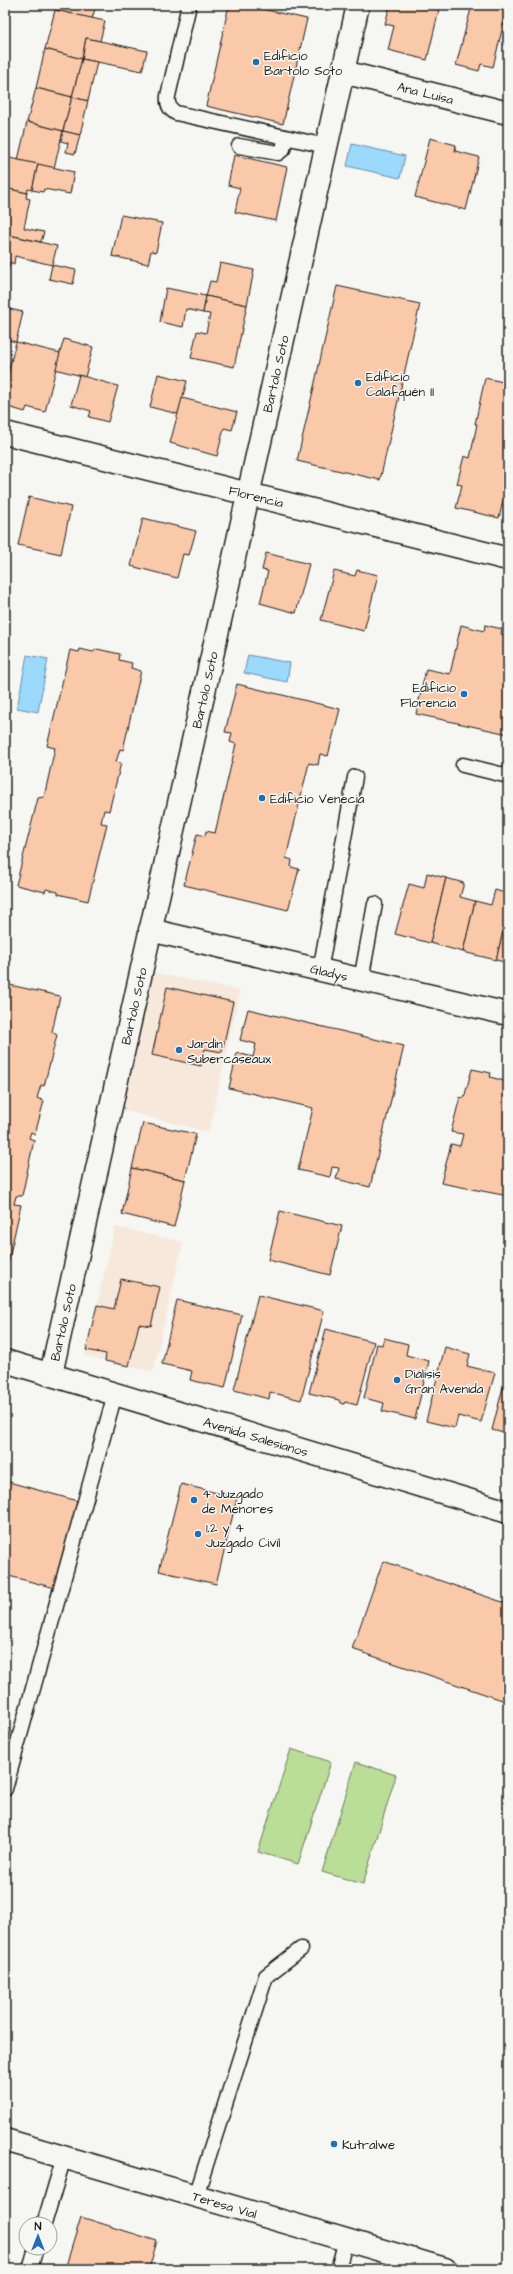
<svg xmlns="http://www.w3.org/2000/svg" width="513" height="2274" font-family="'Architects Daughter',sans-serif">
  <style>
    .built { fill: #f7e8dc }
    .green { fill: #badd97; stroke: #6b7c5a }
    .water { fill: #9bdafd; stroke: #688ea3 }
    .building { fill: #f9c9a9; stroke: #1c1c1c }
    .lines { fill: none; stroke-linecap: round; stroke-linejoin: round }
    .service-casing { stroke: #1c1c1c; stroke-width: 17 }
    .minor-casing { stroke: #1c1c1c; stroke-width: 25 }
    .secondary-casing { stroke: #1c1c1c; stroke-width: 25 }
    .service { stroke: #f6f6f2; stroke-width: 14 }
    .minor { stroke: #f6f6f2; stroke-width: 22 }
    .secondary { stroke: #f6f6f2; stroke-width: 22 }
    .poi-dot { fill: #1f6fb2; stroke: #f6f6f2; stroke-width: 1.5 }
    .labels { text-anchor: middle; stroke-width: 3; stroke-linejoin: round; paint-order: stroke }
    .poi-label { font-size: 13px; fill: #1c1c1c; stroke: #f6f6f2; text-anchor: start }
    .street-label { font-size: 13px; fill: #1c1c1c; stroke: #f6f6f2 }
  </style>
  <rect width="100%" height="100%" fill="#f6f6f2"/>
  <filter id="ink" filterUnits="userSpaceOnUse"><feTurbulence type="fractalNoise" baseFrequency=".025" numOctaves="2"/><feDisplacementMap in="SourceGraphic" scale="8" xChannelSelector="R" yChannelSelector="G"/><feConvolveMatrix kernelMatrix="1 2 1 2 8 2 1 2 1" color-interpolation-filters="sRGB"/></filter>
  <g filter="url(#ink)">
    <g class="built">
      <path d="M147,971L240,991L209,1132L118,1109Z"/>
      <path d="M115,1227L183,1242L153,1372L85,1356Z"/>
    </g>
    <g class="green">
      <path d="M291,1749L331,1762L298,1864L258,1852Z"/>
      <path d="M356,1762L396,1775L363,1884L322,1872Z"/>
    </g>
    <g class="water">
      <path d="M352,144L405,156L400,178L347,166Z"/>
      <path d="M27,655L48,659L38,712L17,708Z"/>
      <path d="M248,655L290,663L287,682L244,673Z"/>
    </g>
    <g class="building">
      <path d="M56,5H96L92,19L55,10Z"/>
      <path d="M229,5H244L307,19L283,124L206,106Z"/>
      <path d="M390,5H421L439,10L427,60L388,50L394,26L385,24Z"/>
      <path d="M472,5H508L493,67L481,64L479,71L456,65Z"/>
      <path d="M55,10L105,21L100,41L86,38L82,59L45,49Z"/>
      <path d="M86,38L147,51L142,71L82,59Z"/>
      <path d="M45,49L82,59L72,97L36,88Z"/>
      <path d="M82,59L97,62L88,101L72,97Z"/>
      <path d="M36,88L72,97L63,131L27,122Z"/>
      <path d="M72,97L88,101L80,135L63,131Z"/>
      <path d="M27,122L63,131L54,168L18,160Z"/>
      <path d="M63,131L80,135L75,154L66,152L68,143L61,141Z"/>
      <path d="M430,138L456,145L455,151L479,157L466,210L415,197Z"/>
      <path d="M234,155L287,167L276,221L235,212L240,188L228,185Z"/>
      <path d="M5,157L38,164L32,190L28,189L27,193L5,188Z"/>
      <path d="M38,164L74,172L70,194L44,189L43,192L32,190Z"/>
      <path d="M5,188L27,193L26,198L30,199L24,228L44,232L41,242L5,234Z"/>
      <path d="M121,215L162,223L156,252L151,251L148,264L112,256Z"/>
      <path d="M5,234L57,246L52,265L15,256L14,264L10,262L8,270H5Z"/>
      <path d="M220,263L254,270L247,305L206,296L210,281L216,282Z"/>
      <path d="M52,265L76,270L73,284L49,279Z"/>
      <path d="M337,286L420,304L380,480L297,461Z"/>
      <path d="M166,288L206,296L203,313L186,309L183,327L160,322Z"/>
      <path d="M206,296L247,305L234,367L191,358L197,331L206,333L210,314L203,313Z"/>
      <path d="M5,308L23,312L16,342L5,339Z"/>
      <path d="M64,339L93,347L85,377L55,369Z"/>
      <path d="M16,342L60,353L45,412L27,407L25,412L5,406V385Z"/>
      <path d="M5,366L9,367L5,385Z"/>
      <path d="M158,374L187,381L178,414L150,407Z"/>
      <path d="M79,375L118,386L108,422L89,417L91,411L71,405Z"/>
      <path d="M505,375L508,376V498L504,497L499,518L456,508L462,485L457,484L464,456L470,458L477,424H475L485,378L503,382Z"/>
      <path d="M182,398L237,412L232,430L224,428L217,456L170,443Z"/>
      <path d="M29,497L71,507L61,554L18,545Z"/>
      <path d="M143,518L196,531L189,555L183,554L177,578L131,566Z"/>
      <path d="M266,553L309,564L296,613L260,603L268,571L262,570Z"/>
      <path d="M357,570L378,575L364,631L321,620L334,571L355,576Z"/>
      <path d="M461,625L484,631L485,625L502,629L501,634L508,636V734L416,714L426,669L450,674Z"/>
      <path d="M80,649L93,652L97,649L120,654L119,660L132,663L131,668L141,671L123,750L120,749L116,762L121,763L109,811L104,810L101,823L107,824L88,901L58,894V892L46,889L45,892L16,885L38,798L44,797L55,748L47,746L70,650L79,652Z"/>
      <path d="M237,684L340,709L328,756L320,754L318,765L309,763L286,858L292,860L291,867L299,869L288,910L184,885L197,834L205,836L206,831L215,833L236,744L230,742L232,733L225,732Z"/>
      <path d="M427,873L446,878L430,943L395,934L409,884L424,888Z"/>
      <path d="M446,878L464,883L460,897L475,901L463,952L430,943Z"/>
      <path d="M495,890L508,894V912L496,960L463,952L475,901L491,905Z"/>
      <path d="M508,912V963L496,960Z"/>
      <path d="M5,984L60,996L52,1032L57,1035L44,1086L41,1085L37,1098L44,1101L35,1134L31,1132L29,1138L34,1140L22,1196H16L14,1204L21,1205L8,1263H5Z"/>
      <path d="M167,987L233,1002L222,1052L205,1049L201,1066L152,1055Z"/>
      <path d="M248,1009L404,1046L370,1187L336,1179L339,1168L332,1167L330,1177L298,1170L313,1108L229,1088L237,1053L253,1057L256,1044L240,1040Z"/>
      <path d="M472,1069L491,1073L490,1077L508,1082V1196L441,1183L451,1144L460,1146L463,1134L451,1132L460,1097L464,1098Z"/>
      <path d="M143,1123L196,1134L185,1180L132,1168Z"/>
      <path d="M132,1168L185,1180L174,1227L122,1214Z"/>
      <path d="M280,1211L342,1226L330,1275L268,1260Z"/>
      <path d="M121,1279L160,1287L151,1326L139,1324L129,1366L105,1361L106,1354L86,1350L97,1305L114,1309Z"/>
      <path d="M258,1295L324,1311L301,1400L270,1392L269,1399L234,1390Z"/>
      <path d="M177,1300L242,1315L225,1388L190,1380L192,1371L162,1364Z"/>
      <path d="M326,1329L374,1342L357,1405L345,1402L344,1404L340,1403L339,1400L309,1393Z"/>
      <path d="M384,1338L408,1344L406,1355L429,1361L415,1419L382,1411L384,1403L364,1398L377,1344L382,1345Z"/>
      <path d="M445,1347L470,1354L467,1366L495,1373L481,1422L458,1416L455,1428L426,1421Z"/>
      <path d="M503,1387L508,1388V1434L492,1430Z"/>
      <path d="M5,1481L78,1501L55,1588L5,1575Z"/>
      <path d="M181,1484L237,1498L216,1584L159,1571Z"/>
      <path d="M383,1561L508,1604V1702L352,1649Z"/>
      <path d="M81,2217L157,2241L149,2269H65Z"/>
    </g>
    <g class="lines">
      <defs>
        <g id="service">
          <path d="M189,5L168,96C167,104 169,109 176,113L326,146"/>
          <path d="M239,146L278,153L283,149L286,138"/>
          <path d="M463,765L508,776"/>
          <path d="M320,971L355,777"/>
          <path d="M361,980L375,904"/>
          <path d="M5,1789L115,1394"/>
          <path d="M196,2196L266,1976L301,1949"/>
          <path d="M44,2224L64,2157"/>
          <path d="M30,2269L36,2248"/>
          <path d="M338,2269L346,2240"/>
        </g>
        <g id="minor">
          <path id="s1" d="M343,72L508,113"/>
          <path id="s2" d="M5,433L508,559"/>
          <path id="s3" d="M150,930L508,1014"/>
          <path id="s4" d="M51,1374L358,5"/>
          <path id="s5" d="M5,2140L445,2269"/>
        </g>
        <g id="secondary">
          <path id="s6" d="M5,1361L508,1512"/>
        </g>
      </defs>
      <use href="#service" class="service-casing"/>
      <use href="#minor" class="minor-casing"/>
      <use href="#secondary" class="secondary-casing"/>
      <use href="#service" class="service"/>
      <use href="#minor" class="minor"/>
      <use href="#secondary" class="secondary"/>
    </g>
  </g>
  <g class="poi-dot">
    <circle cx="256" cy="62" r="4"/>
    <circle cx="358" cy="383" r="4"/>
    <circle cx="464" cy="694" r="4"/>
    <circle cx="262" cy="798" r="4"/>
    <circle cx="179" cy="1050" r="4"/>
    <circle cx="397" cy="1380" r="4"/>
    <circle cx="194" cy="1500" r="4"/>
    <circle cx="198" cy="1534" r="4"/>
    <circle cx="334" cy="2144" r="4"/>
  </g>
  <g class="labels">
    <g class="poi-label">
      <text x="264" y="60">Edificio<tspan x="264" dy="15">Bartolo Soto</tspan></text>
      <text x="366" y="381">Edificio<tspan x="366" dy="15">Calafquén II</tspan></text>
      <text x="456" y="692" text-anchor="end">Edificio<tspan x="456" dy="15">Florencia</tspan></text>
      <text x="270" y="803">Edificio Venecia</text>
      <text x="187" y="1048">Jardín<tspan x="187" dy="15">Subercaseaux</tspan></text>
      <text x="405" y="1378">Diálisis<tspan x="405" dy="15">Gran Avenida</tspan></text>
      <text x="202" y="1498">4 Juzgado<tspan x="202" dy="15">de Menores</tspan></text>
      <text x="206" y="1532">1,2 y 4<tspan x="206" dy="15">Juzgado Civil</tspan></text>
      <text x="342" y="2149">Kutralwe</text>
    </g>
    <g class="street-label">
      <text dy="5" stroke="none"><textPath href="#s1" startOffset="85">Ana Luisa</textPath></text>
      <text dy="5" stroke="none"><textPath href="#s4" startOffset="1025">Bartolo Soto</textPath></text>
      <text dy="5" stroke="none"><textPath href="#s2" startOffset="259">Florencia</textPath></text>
      <text dy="5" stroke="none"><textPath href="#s4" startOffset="701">Bartolo Soto</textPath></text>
      <text dy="5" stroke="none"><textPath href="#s3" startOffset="184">Gladys</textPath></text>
      <text dy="5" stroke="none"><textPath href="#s4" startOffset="377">Bartolo Soto</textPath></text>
      <text dy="5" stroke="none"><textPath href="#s4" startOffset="53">Bartolo Soto</textPath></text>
      <text dy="5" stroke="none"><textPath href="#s6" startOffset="262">Avenida Salesianos</textPath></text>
      <text dy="5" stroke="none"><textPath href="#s5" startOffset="229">Teresa Vial</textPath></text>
    </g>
  </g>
  <rect width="513" height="2274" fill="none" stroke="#f6f6f2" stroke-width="20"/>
  <rect x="10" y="10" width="493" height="2254" fill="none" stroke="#1c1c1c" stroke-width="1.5" filter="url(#ink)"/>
  <g transform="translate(38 2236)"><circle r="19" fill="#f6f6f2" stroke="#9f9f9c"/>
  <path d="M0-3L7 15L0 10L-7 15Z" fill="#1f6fb2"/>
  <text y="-6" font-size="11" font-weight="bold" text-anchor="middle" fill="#1c1c1c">N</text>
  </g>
</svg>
